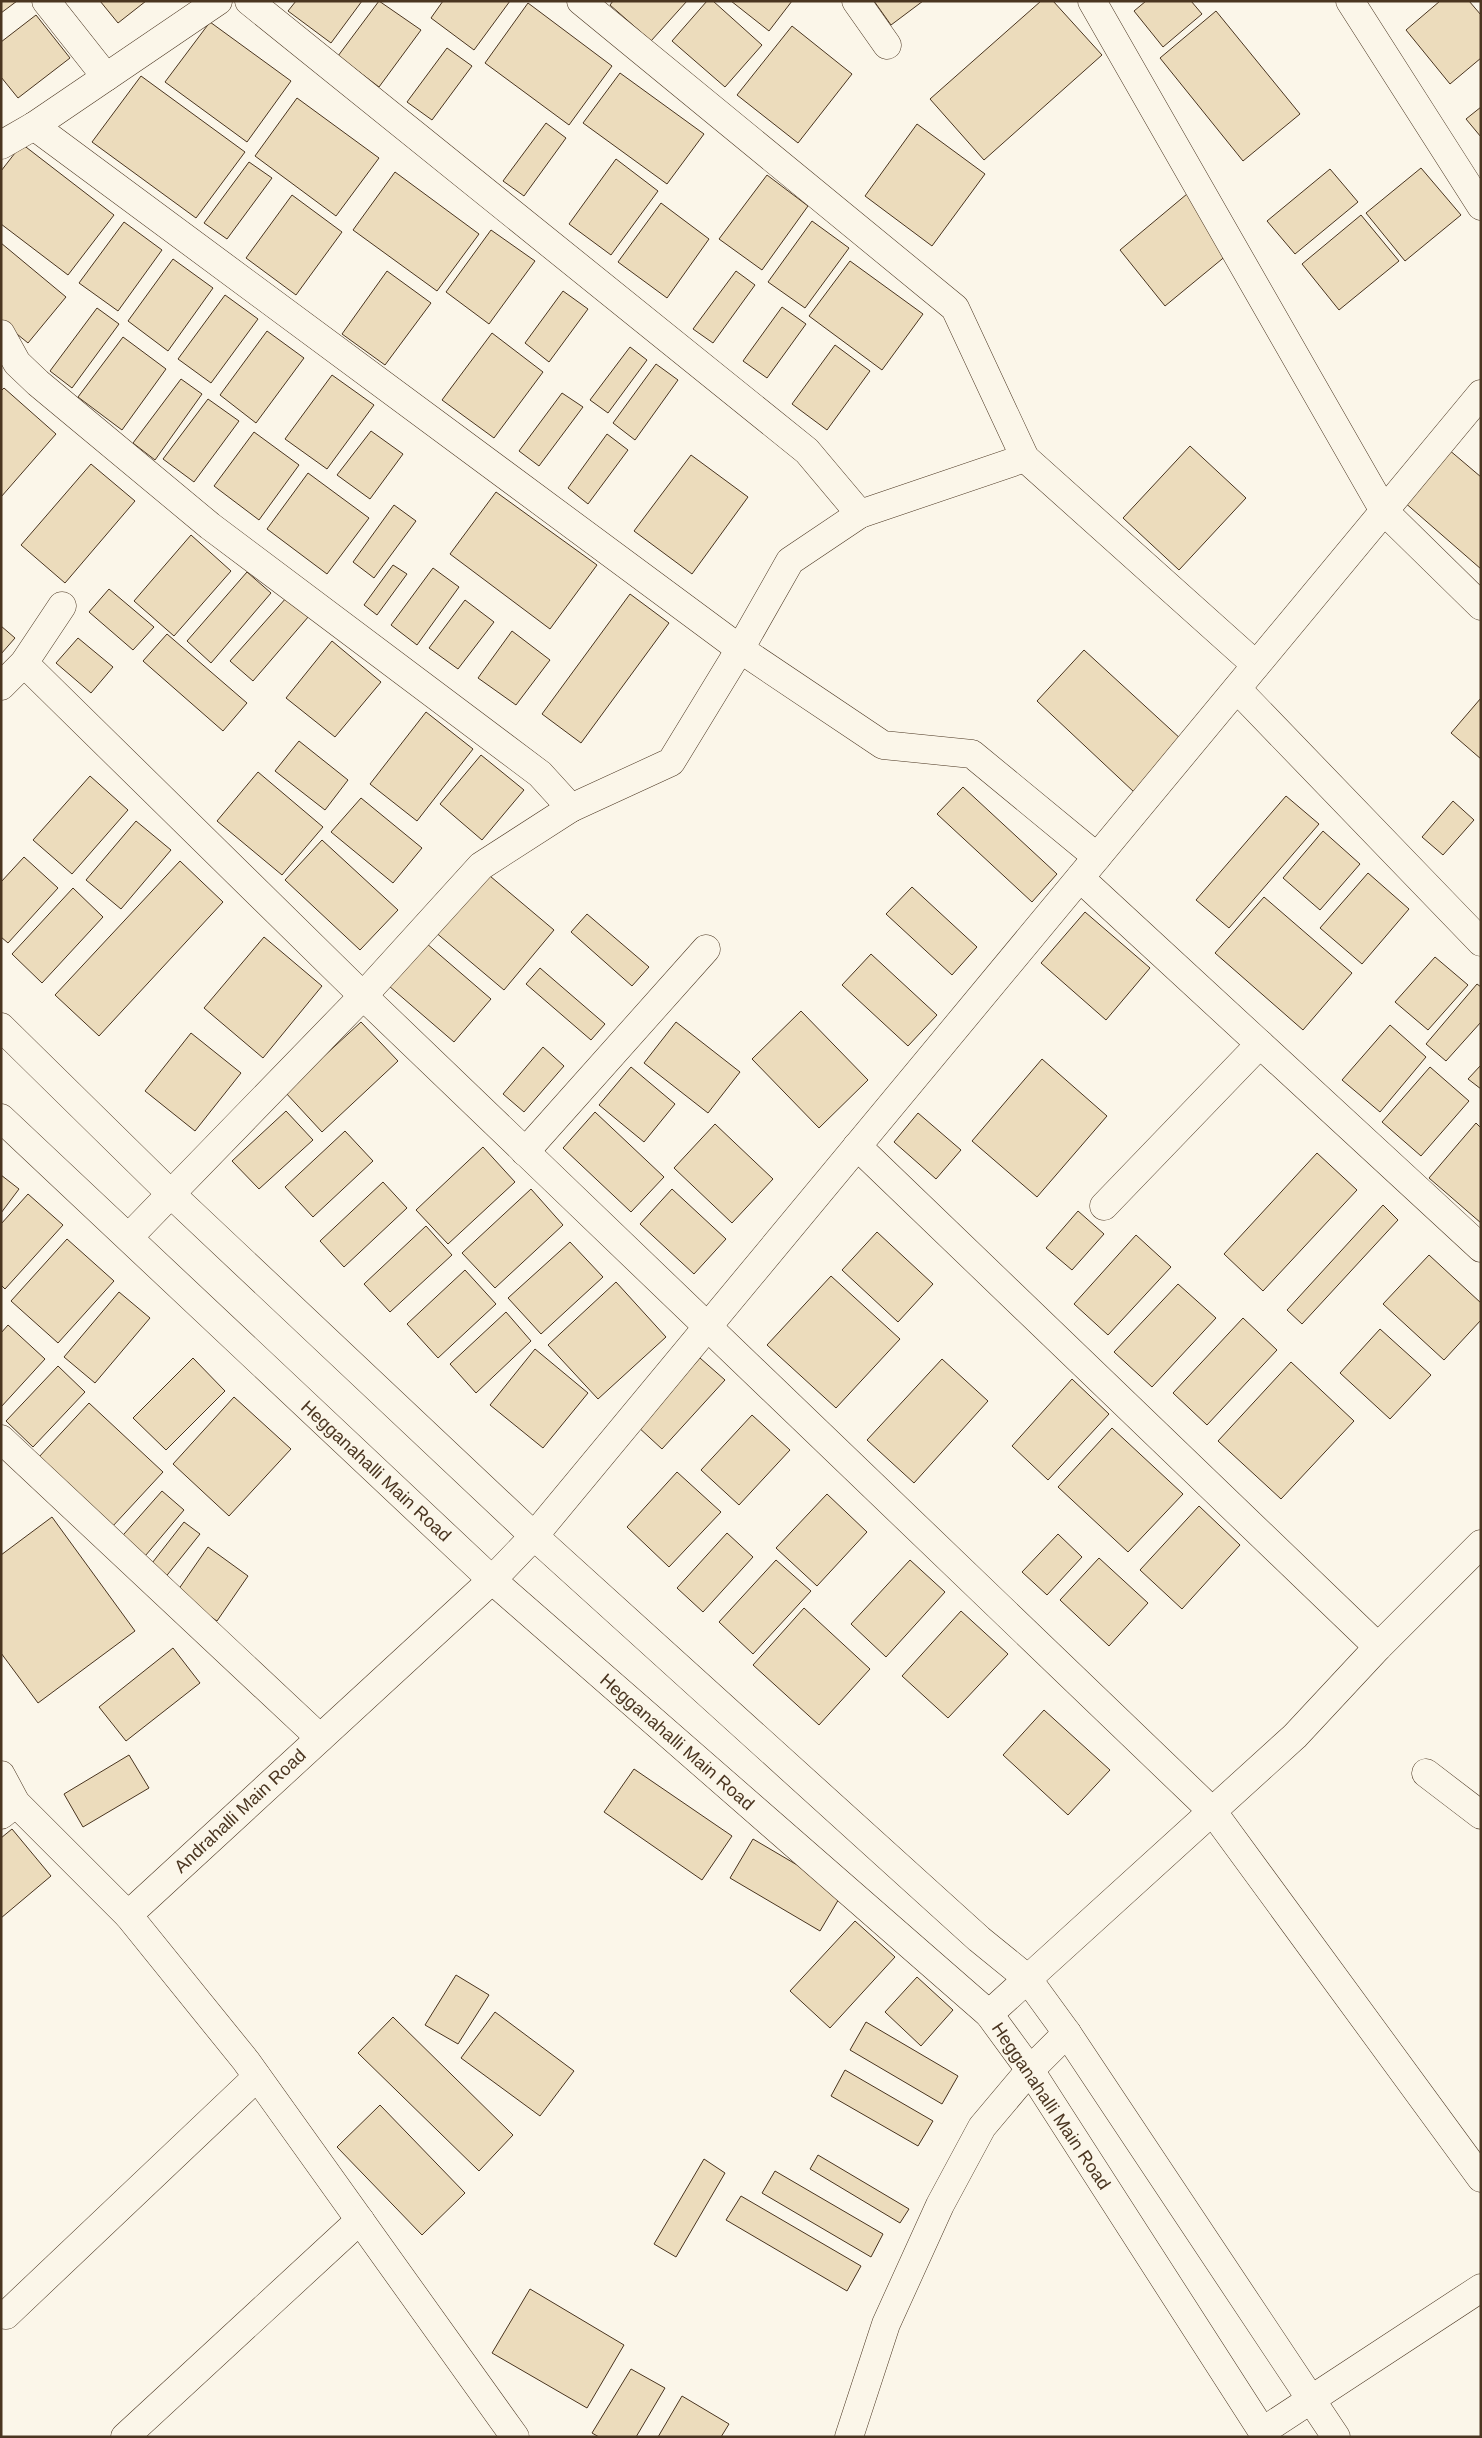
<svg xmlns="http://www.w3.org/2000/svg" width="1482" height="2438" font-family="Arial,sans-serif">
  <style>
    .building { fill: #ecdcbc; stroke: #4a3520 }
    .lines { fill: none; stroke-linecap: round; stroke-linejoin: round }
    .street-casing { stroke: #4a3520; stroke-width: 29 }
    .secondary-casing { stroke: #4a3520; stroke-width: 29 }
    .street { stroke: #fbf6e9; stroke-width: 28 }
    .secondary { stroke: #fbf6e9; stroke-width: 28 }
    .labels { text-anchor: middle; stroke-width: 4; stroke-linejoin: round; paint-order: stroke }
    .street-label { font-size: 18px; fill: #4a3520; stroke: #fbf6e9 }
  </style>
  <rect width="100%" height="100%" fill="#fbf6e9"/>
  <g class="building">
    <path d="M1,1H17L1,13Z"/>
    <path d="M100,1H146L118,23Z"/>
    <path d="M296,1H362L331,43L288,11Z"/>
    <path d="M379,1L421,30L379,87L338,56Z"/>
    <path d="M443,1H510L474,50L431,18Z"/>
    <path d="M613,1H687L651,41L610,5Z"/>
    <path d="M707,1H713L762,45L725,87L672,41Z"/>
    <path d="M731,1H792L769,31Z"/>
    <path d="M874,1H923L891,25Z"/>
    <path d="M1041,1H1053L1102,55L984,160L930,99Z"/>
    <path d="M1146,1H1191L1202,14L1163,47L1134,11Z"/>
    <path d="M1440,1H1469L1481,15V58L1450,84L1406,30Z"/>
    <path d="M528,3L612,66L569,125L485,63Z"/>
    <path d="M1216,11L1300,114L1243,161L1160,58Z"/>
    <path d="M36,15L70,58L18,98L1,77V42Z"/>
    <path d="M210,22L291,81L247,142L165,82Z"/>
    <path d="M792,26L852,74L798,143L737,95Z"/>
    <path d="M447,48L472,66L432,120L407,102Z"/>
    <path d="M620,73L704,134L667,184L583,123Z"/>
    <path d="M141,76L245,152L196,218L92,142Z"/>
    <path d="M297,98L379,158L336,216L255,156Z"/>
    <path d="M1481,107V137L1466,119Z"/>
    <path d="M546,123L566,138L524,196L503,181Z"/>
    <path d="M917,124L985,174L932,246L865,196Z"/>
    <path d="M22,144L114,215L68,275L1,224V171Z"/>
    <path d="M616,159L658,191L611,255L569,224Z"/>
    <path d="M249,162L272,178L227,239L204,223Z"/>
    <path d="M1421,168L1461,215L1405,261L1366,213Z"/>
    <path d="M1330,169L1358,202L1295,254L1267,221Z"/>
    <path d="M395,172L479,234L437,291L353,230Z"/>
    <path d="M767,175L808,206L762,270L719,239Z"/>
    <path d="M1187,194L1233,250L1165,306L1120,250Z"/>
    <path d="M292,195L342,232L296,295L246,258Z"/>
    <path d="M661,203L709,239L667,298L618,262Z"/>
    <path d="M1361,215L1399,261L1339,310L1302,264Z"/>
    <path d="M812,221L849,248L805,308L768,282Z"/>
    <path d="M124,222L162,250L118,311L79,283Z"/>
    <path d="M491,230L535,261L489,324L446,292Z"/>
    <path d="M1,243L66,297L28,343L1,321Z"/>
    <path d="M173,259L213,288L168,351L128,321Z"/>
    <path d="M850,261L923,314L882,370L809,316Z"/>
    <path d="M387,271L431,303L385,365L342,334Z"/>
    <path d="M736,271L755,285L713,343L693,329Z"/>
    <path d="M563,291L588,309L549,362L525,343Z"/>
    <path d="M225,295L258,319L211,383L178,359Z"/>
    <path d="M782,307L806,324L767,378L743,361Z"/>
    <path d="M97,308L119,324L72,388L50,371Z"/>
    <path d="M267,331L304,358L256,423L220,395Z"/>
    <path d="M492,333L543,372L494,438L442,400Z"/>
    <path d="M123,337L166,369L122,430L78,397Z"/>
    <path d="M835,345L870,371L827,430L792,404Z"/>
    <path d="M630,347L647,360L608,413L590,400Z"/>
    <path d="M656,364L678,380L635,440L613,423Z"/>
    <path d="M332,375L374,405L327,469L285,439Z"/>
    <path d="M181,379L202,394L155,460L133,443Z"/>
    <path d="M4,388L56,434L1,497V391Z"/>
    <path d="M562,393L583,407L539,466L519,451Z"/>
    <path d="M208,399L239,421L194,482L163,459Z"/>
    <path d="M371,431L403,454L370,499L337,475Z"/>
    <path d="M254,432L299,465L259,520L214,486Z"/>
    <path d="M607,434L628,450L588,504L568,488Z"/>
    <path d="M1190,446L1246,498L1179,570L1123,518Z"/>
    <path d="M1448,449L1481,477V569L1403,501Z"/>
    <path d="M691,455L748,497L692,574L634,531Z"/>
    <path d="M91,464L135,501L65,583L21,545Z"/>
    <path d="M308,473L369,518L327,574L267,529Z"/>
    <path d="M496,492L597,565L550,629L450,554Z"/>
    <path d="M394,505L416,521L374,578L353,562Z"/>
    <path d="M191,535L231,571L174,636L134,601Z"/>
    <path d="M393,565L407,574L377,615L364,605Z"/>
    <path d="M433,568L459,587L417,645L391,625Z"/>
    <path d="M247,572L271,593L211,663L187,641Z"/>
    <path d="M109,589L154,627L133,650L89,612Z"/>
    <path d="M630,594L669,623L581,743L542,714Z"/>
    <path d="M287,597L309,616L253,681L230,661Z"/>
    <path d="M465,600L494,622L458,669L429,648Z"/>
    <path d="M1,626L15,638L1,654Z"/>
    <path d="M512,631L550,660L516,705L478,678Z"/>
    <path d="M167,634L247,703L223,731L143,661Z"/>
    <path d="M78,638L113,667L91,693L56,663Z"/>
    <path d="M332,641L381,682L335,737L286,698Z"/>
    <path d="M1084,650L1182,740L1134,792L1037,701Z"/>
    <path d="M1481,698V759L1451,733Z"/>
    <path d="M426,712L473,749L417,821L370,784Z"/>
    <path d="M299,741L348,780L325,810L275,771Z"/>
    <path d="M481,755L524,790L482,840L440,804Z"/>
    <path d="M258,772L323,827L282,875L217,821Z"/>
    <path d="M90,776L128,810L72,874L33,840Z"/>
    <path d="M963,787L1057,874L1032,902L937,814Z"/>
    <path d="M1286,796L1319,824L1229,928L1196,900Z"/>
    <path d="M361,798L422,848L393,883L331,832Z"/>
    <path d="M1453,801L1474,820L1443,855L1422,837Z"/>
    <path d="M136,821L171,850L121,909L86,880Z"/>
    <path d="M1323,831L1360,864L1320,910L1283,878Z"/>
    <path d="M322,840L398,910L360,950L285,880Z"/>
    <path d="M24,857L58,888L8,943L1,937V882Z"/>
    <path d="M180,861L223,902L99,1036L55,995Z"/>
    <path d="M484,871L554,930L504,990L434,931Z"/>
    <path d="M1368,873L1409,909L1362,964L1320,928Z"/>
    <path d="M912,887L977,947L952,975L886,914Z"/>
    <path d="M73,888L103,917L42,983L12,954Z"/>
    <path d="M1264,897L1352,973L1303,1030L1215,953Z"/>
    <path d="M1085,912L1150,968L1106,1020L1041,963Z"/>
    <path d="M587,914L649,967L632,986L571,932Z"/>
    <path d="M264,937L322,986L263,1058L204,1008Z"/>
    <path d="M426,943L491,999L454,1042L389,986Z"/>
    <path d="M871,954L937,1015L908,1046L842,985Z"/>
    <path d="M1435,957L1468,985L1428,1030L1395,1002Z"/>
    <path d="M540,968L605,1024L591,1040L526,984Z"/>
    <path d="M1477,984L1481,987V1022L1446,1061L1426,1044Z"/>
    <path d="M801,1011L868,1080L819,1128L752,1059Z"/>
    <path d="M361,1022L398,1061L322,1132L285,1092Z"/>
    <path d="M676,1022L740,1072L708,1113L644,1063Z"/>
    <path d="M1390,1025L1426,1057L1380,1112L1342,1080Z"/>
    <path d="M191,1033L241,1073L195,1131L145,1091Z"/>
    <path d="M543,1047L564,1066L524,1112L503,1094Z"/>
    <path d="M1042,1059L1107,1116L1037,1197L972,1141Z"/>
    <path d="M1481,1065V1089L1468,1079Z"/>
    <path d="M631,1067L675,1104L644,1142L599,1105Z"/>
    <path d="M1430,1067L1469,1101L1421,1156L1382,1122Z"/>
    <path d="M286,1111L313,1140L259,1189L232,1161Z"/>
    <path d="M595,1112L664,1177L631,1212L563,1148Z"/>
    <path d="M918,1113L961,1150L936,1179L894,1142Z"/>
    <path d="M1476,1123L1481,1128V1223L1429,1178Z"/>
    <path d="M715,1124L773,1179L732,1223L674,1168Z"/>
    <path d="M345,1131L373,1161L313,1217L285,1187Z"/>
    <path d="M483,1147L515,1182L448,1244L416,1210Z"/>
    <path d="M1317,1153L1357,1190L1263,1291L1224,1254Z"/>
    <path d="M1,1175L19,1189L1,1213Z"/>
    <path d="M383,1182L407,1208L344,1267L320,1241Z"/>
    <path d="M531,1189L563,1225L495,1288L462,1253Z"/>
    <path d="M672,1189L726,1239L694,1274L640,1224Z"/>
    <path d="M28,1194L63,1225L5,1289L1,1285V1224Z"/>
    <path d="M1383,1205L1398,1220L1302,1324L1287,1310Z"/>
    <path d="M1078,1211L1104,1234L1072,1270L1046,1248Z"/>
    <path d="M426,1226L452,1255L390,1312L364,1284Z"/>
    <path d="M877,1232L933,1284L898,1322L842,1270Z"/>
    <path d="M1136,1235L1171,1267L1108,1335L1074,1304Z"/>
    <path d="M67,1239L114,1281L58,1343L11,1301Z"/>
    <path d="M570,1242L603,1277L541,1334L508,1298Z"/>
    <path d="M1429,1255L1481,1303V1320L1444,1360L1383,1304Z"/>
    <path d="M465,1270L496,1304L438,1358L407,1324Z"/>
    <path d="M831,1276L900,1339L836,1408L767,1345Z"/>
    <path d="M616,1282L666,1337L598,1399L548,1345Z"/>
    <path d="M1178,1284L1216,1318L1152,1387L1114,1352Z"/>
    <path d="M119,1292L150,1318L95,1383L64,1357Z"/>
    <path d="M506,1312L531,1341L476,1393L450,1364Z"/>
    <path d="M1243,1318L1277,1350L1207,1425L1173,1393Z"/>
    <path d="M8,1325L45,1359L1,1407V1333Z"/>
    <path d="M1380,1329L1431,1375L1390,1419L1340,1373Z"/>
    <path d="M535,1349L588,1393L543,1448L490,1405Z"/>
    <path d="M193,1358L225,1391L166,1450L133,1418Z"/>
    <path d="M700,1358L725,1380L662,1449L637,1426Z"/>
    <path d="M942,1359L988,1401L914,1483L867,1440Z"/>
    <path d="M1291,1362L1354,1421L1281,1499L1218,1441Z"/>
    <path d="M58,1366L85,1392L33,1447L6,1421Z"/>
    <path d="M1072,1379L1109,1414L1048,1480L1012,1446Z"/>
    <path d="M234,1397L291,1449L229,1516L173,1464Z"/>
    <path d="M89,1403L163,1472L112,1527L38,1458Z"/>
    <path d="M752,1415L790,1450L739,1505L701,1470Z"/>
    <path d="M1112,1428L1183,1494L1128,1552L1058,1487Z"/>
    <path d="M677,1472L721,1512L669,1567L627,1527Z"/>
    <path d="M162,1491L184,1510L140,1562L117,1542Z"/>
    <path d="M827,1494L867,1532L817,1586L776,1548Z"/>
    <path d="M1199,1506L1240,1545L1182,1609L1140,1570Z"/>
    <path d="M52,1517L135,1631L38,1703L1,1653V1555Z"/>
    <path d="M184,1522L200,1534L164,1579L149,1567Z"/>
    <path d="M727,1533L753,1557L703,1612L677,1588Z"/>
    <path d="M1058,1534L1082,1557L1047,1595L1022,1572Z"/>
    <path d="M208,1547L248,1576L217,1621L176,1593Z"/>
    <path d="M1099,1558L1148,1603L1109,1646L1060,1600Z"/>
    <path d="M776,1560L811,1591L753,1654L719,1622Z"/>
    <path d="M910,1560L945,1592L886,1657L851,1624Z"/>
    <path d="M804,1608L870,1669L819,1725L753,1665Z"/>
    <path d="M961,1611L1008,1654L948,1718L902,1676Z"/>
    <path d="M173,1648L200,1683L126,1741L99,1707Z"/>
    <path d="M1044,1710L1110,1770L1068,1815L1003,1755Z"/>
    <path d="M129,1755L149,1788L83,1827L64,1794Z"/>
    <path d="M634,1769L732,1836L702,1880L604,1812Z"/>
    <path d="M12,1829L51,1876L1,1918V1838Z"/>
    <path d="M753,1839L843,1892L820,1931L730,1878Z"/>
    <path d="M855,1921L895,1957L830,2028L790,1991Z"/>
    <path d="M456,1975L489,1995L458,2044L425,2025Z"/>
    <path d="M917,1977L953,2010L921,2046L885,2012Z"/>
    <path d="M495,2012L574,2071L540,2116L461,2058Z"/>
    <path d="M393,2017L513,2135L479,2171L358,2053Z"/>
    <path d="M866,2022L958,2076L942,2104L850,2050Z"/>
    <path d="M845,2070L933,2121L918,2146L831,2096Z"/>
    <path d="M380,2105L465,2193L422,2235L337,2147Z"/>
    <path d="M818,2155L909,2209L900,2223L810,2169Z"/>
    <path d="M704,2159L725,2173L676,2257L654,2244Z"/>
    <path d="M775,2171L883,2234L871,2257L762,2193Z"/>
    <path d="M741,2196L861,2266L847,2291L726,2220Z"/>
    <path d="M530,2289L624,2345L587,2408L492,2353Z"/>
    <path d="M631,2369L665,2388L636,2437H599L592,2433Z"/>
    <path d="M682,2396L729,2424L721,2437H658Z"/>
  </g>
  <g class="lines">
    <defs>
      <g id="street">
        <path d="M46,1L106,77"/>
        <path d="M249,1L807,451L860,514"/>
        <path d="M581,1L955,308L1025,458L1256,665"/>
        <path d="M856,1L887,45"/>
        <path d="M1092,1L1384,511L1481,606"/>
        <path d="M1350,1L1481,206"/>
        <path d="M34,126L740,649L883,745L972,754L1097,857"/>
        <path d="M1,145L34,126L218,1"/>
        <path d="M1,334L17,363L38,383L210,526L540,774L571,808"/>
        <path d="M24,663L357,990L1213,1812L1481,2178"/>
        <path d="M1,686L24,663L62,606"/>
        <path d="M1237,689L1481,942"/>
        <path d="M1080,878L1481,1248"/>
        <path d="M857,1146L1378,1647"/>
        <path d="M525,1152L706,949"/>
        <path d="M1104,1206L1260,1044"/>
        <path d="M129,1237L363,996L481,866L571,808L671,762L740,649L790,561L860,514L1025,458"/>
        <path d="M1,1439L320,1738"/>
        <path d="M492,1580L534,1536L1481,394"/>
        <path d="M1426,1773L1481,1815"/>
        <path d="M1,1815L16,1803"/>
        <path d="M128,1915L246,2061L515,2437"/>
        <path d="M989,2014L1295,1736L1378,1647L1481,1544"/>
        <path d="M6,2315L257,2077"/>
        <path d="M1263,2431L1481,2288"/>
        <path d="M125,2437L360,2220"/>
        <path d="M849,2437L886,2324L940,2205L982,2127L1030,2070L1067,2033"/>
      </g>
      <g id="secondary">
        <path d="M1,1027L171,1194L534,1536L979,1939L1027,1978L1067,2033L1336,2437"/>
        <path d="M1,1118L492,1580L989,2014L1030,2070L1266,2437"/>
        <path d="M1,1775L16,1803L128,1915L492,1580"/>
      </g>
    </defs>
    <use href="#street" class="street-casing"/>
    <use href="#secondary" class="secondary-casing"/>
    <use href="#street" class="street"/>
    <use href="#secondary" class="secondary"/>
  </g>
  <g class="labels">
    <g class="street-label">
      <text transform="translate(376 1471) rotate(43)" y="6">Hegganahalli Main Road</text>
      <text transform="translate(677 1742) rotate(41)" y="6">Hegganahalli Main Road</text>
      <text transform="translate(240 1811) rotate(-43)" y="6">Andrahalli Main Road</text>
      <text transform="translate(1051 2106) rotate(56)" y="6">Hegganahalli Main Road</text>
    </g>
  </g>
  <rect width="1482" height="2438" fill="none" stroke="#4a3520" stroke-width="5"/>
</svg>
